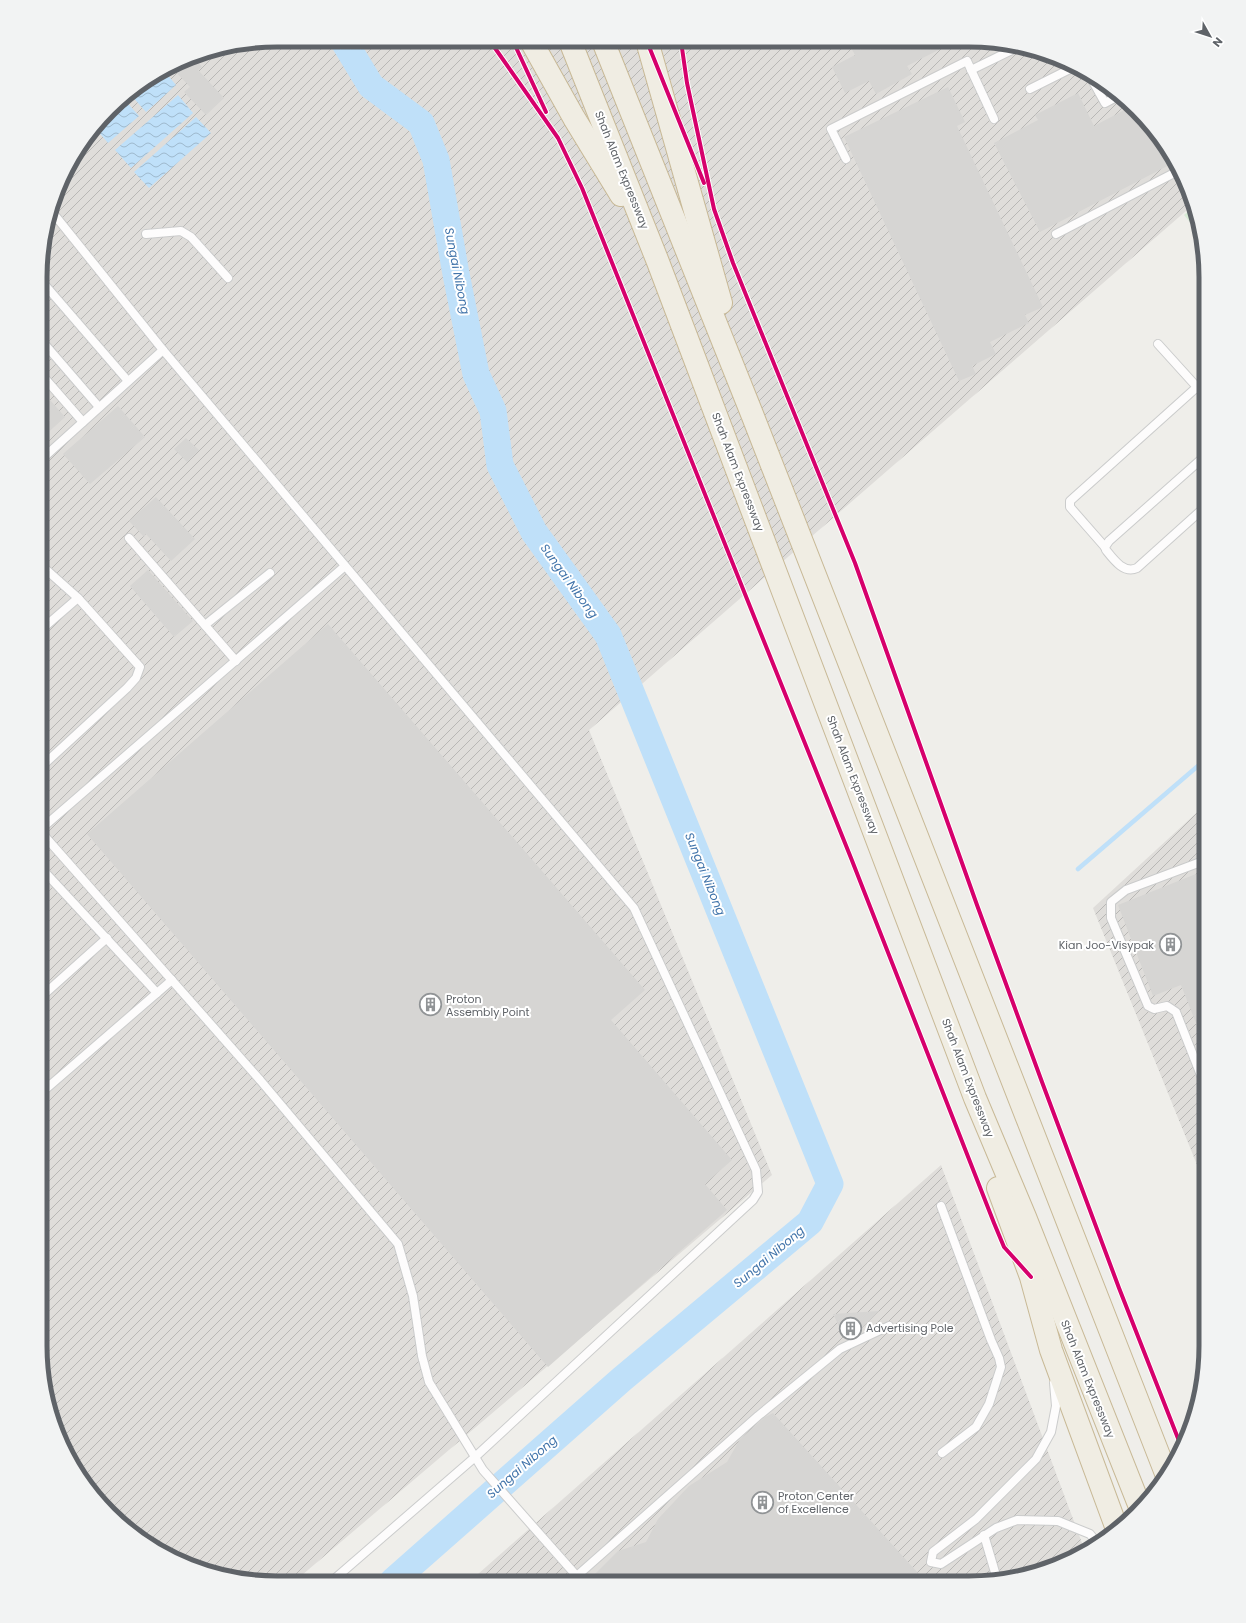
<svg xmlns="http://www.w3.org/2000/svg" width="1246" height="1623" font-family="Poppins,sans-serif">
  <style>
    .industrial { fill: url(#industrial-furrows) }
    .grass { fill: url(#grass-tufts) }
    .water { fill: url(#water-waves) }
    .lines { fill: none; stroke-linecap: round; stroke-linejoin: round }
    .stream { stroke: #bfe0f9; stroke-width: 4.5 }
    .river { stroke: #bfe0f9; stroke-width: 27 }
    .building { fill: #d6d5d3 }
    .service-casing { stroke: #cbcccc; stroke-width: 10 }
    .motorway-casing { stroke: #c8b996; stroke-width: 24 }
    .service { stroke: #fdfcfc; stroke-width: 8 }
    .motorway { stroke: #f0ede3; stroke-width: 22 }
    .cycleway-casing { stroke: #fff; stroke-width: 6 }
    .cycleway { stroke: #d6006c; stroke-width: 4 }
    .labels { text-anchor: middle; stroke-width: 4; stroke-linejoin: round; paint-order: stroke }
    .street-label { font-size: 11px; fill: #5f6368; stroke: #fff }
    .poi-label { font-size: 11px; fill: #5f6368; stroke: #fff; text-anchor: start }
    .water-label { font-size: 12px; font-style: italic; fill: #4174aa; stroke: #fff }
    .rim { fill: none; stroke: #5f6368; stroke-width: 5 }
  </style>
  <defs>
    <pattern id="industrial-furrows" width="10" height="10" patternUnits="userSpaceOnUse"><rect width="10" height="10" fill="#dfddda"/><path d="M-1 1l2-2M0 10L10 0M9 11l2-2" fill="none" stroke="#b8b7b5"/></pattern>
    <pattern id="grass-tufts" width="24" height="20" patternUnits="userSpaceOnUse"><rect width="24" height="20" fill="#d8ebd6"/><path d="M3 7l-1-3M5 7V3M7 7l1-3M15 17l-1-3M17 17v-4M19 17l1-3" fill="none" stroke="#b2c2b1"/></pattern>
    <pattern id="water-waves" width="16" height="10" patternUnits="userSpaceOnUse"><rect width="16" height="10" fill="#bfe0f9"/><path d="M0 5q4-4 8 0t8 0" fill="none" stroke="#9eb9cd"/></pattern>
  </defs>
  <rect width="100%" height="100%" fill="#efeeea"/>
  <g class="industrial">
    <path d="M277,40L1000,42L1060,58L1113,89L1147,121L1181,172L1194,204L589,730L772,1175L295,1581H247L201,1570L145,1543L99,1502L65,1451L48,1407L40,1346L42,246L72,159L121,99L201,53Z"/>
    <path d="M1206,804V1187L1093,908Z"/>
    <path d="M941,1165L1085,1551L1074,1558L1030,1575L969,1583L469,1582Z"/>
  </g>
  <path class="grass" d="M1194,206L1198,216L1201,236L1184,215Z"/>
  <g class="water">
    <path d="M166,73L176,85L146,112L130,94Z"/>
    <path d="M178,95L193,113L131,168L115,150Z"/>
    <path d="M123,98L139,116L108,143L96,129Z"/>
    <path d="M196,117L211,133L149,188L134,172Z"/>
  </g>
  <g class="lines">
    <path class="stream" d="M1078,869L1206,759"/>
    <path class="river" d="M343,40L371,86L421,123L436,160L456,274L476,374L493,411L500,465L534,532L608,635L830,1184L810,1222L622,1379L393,1581"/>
  </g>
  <g class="building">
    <path d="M848,42H954L907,66L912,74L876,94L869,81L845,93L832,67L855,55Z"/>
    <path d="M193,57L202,67L198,70L224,98L206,115L184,92L190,87L173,69Z"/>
    <path d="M948,87L965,122L957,126L1043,307L1025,315L1029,323L990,342L996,354L972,366L976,374L959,381L844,137Z"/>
    <path d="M1078,93L1094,126L1132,106L1147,121L1175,162L1040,232L994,143L1038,120L1035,115Z"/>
    <path d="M42,391L65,417L42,438Z"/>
    <path d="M118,406L145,437L90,484L63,454Z"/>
    <path d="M186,438L199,450L187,462L174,449Z"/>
    <path d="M156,497L195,539L171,561L146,534L144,537L129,521Z"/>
    <path d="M148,570L193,621L174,637L130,586Z"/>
    <path d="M328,624L645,990L611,1020L732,1160L705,1184L727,1210L548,1367L87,834Z"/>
    <path d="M1206,870V1046H1205L1181,985L1153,996L1118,905Z"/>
    <path d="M879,1311L853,1337L846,1340L833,1314Z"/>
    <path d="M773,1413L927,1583L587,1582L618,1551L646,1542L658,1519L689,1486L727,1462L740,1439L765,1417Z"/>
  </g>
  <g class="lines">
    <defs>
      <g id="service">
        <path d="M971,70L1018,47"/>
        <path d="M1090,76L1105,103L1120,95"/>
        <path d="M1030,89L1074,67"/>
        <path d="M846,159L831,129L967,61L994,119"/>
        <path d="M53,213L163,350L634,908L756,1170L758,1192L753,1200L474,1458L332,1581"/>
        <path d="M146,234L181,231L191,237L228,278"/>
        <path d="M1056,234L1180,170"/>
        <path d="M42,286L45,285L128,381"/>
        <path d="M42,341L99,407"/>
        <path d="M1158,344L1206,397"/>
        <path d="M42,375L83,422"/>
        <path d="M42,459L163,350"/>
        <path d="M1206,506L1137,568C1124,574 1114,560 1106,550L1105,547L1109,541L1206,455"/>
        <path d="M129,538L236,661"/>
        <path d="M1105,547L1070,507V501L1197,387"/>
        <path d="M205,625L270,573"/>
        <path d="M41,630L78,598"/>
        <path d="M41,767L127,688L136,678L140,667L78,598L41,565"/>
        <path d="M41,829L345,566"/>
        <path d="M41,832L260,1080L398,1244L413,1296L422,1356L429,1382L483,1470L582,1582"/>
        <path d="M42,869L157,993"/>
        <path d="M41,997L107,938"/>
        <path d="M1206,1088L1176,1012L1167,1006L1154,1009L1148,1006L1111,918V902L1126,890L1206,860"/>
        <path d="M40,1094L172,980"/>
        <path d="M941,1206L991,1340L999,1358L1001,1367L989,1404L976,1427L942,1453"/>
        <path d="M1054,1383L1056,1406L1051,1432L1036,1459L976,1519L933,1552L931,1562L941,1564L996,1528L1017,1520L1058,1521L1090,1534L1097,1543"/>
        <path d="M984,1535L997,1579"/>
        <path d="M570,1582L758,1416L840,1349L889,1326"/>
      </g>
      <g id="motorway">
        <path d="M531,41L574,118L621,195"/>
        <path d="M570,41L658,262L975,1098L1025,1217L1140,1507"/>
        <path d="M603,41L752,414L1167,1476"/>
        <path d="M647,41L721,303"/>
        <path d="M998,1188L1031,1277L1051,1350L1117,1529"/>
      </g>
    </defs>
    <use href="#service" class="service-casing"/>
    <use href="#motorway" class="motorway-casing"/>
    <use href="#service" class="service"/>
    <use href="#motorway" class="motorway"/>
    <defs>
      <g id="cycleway">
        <path d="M490,41L558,138L582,188L851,858L994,1223L1004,1247L1031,1277"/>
        <path d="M513,41L546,112"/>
        <path d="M681,41L687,83L714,209L733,263L855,563L977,905L1042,1082L1119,1288L1181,1446"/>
        <path d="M648,44L704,183"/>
      </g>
    </defs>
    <use href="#cycleway" class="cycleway-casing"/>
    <use href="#cycleway" class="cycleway"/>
  </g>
  <defs>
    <symbol id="building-ring" viewBox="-11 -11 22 22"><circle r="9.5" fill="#fff" stroke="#919496" stroke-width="1.5"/><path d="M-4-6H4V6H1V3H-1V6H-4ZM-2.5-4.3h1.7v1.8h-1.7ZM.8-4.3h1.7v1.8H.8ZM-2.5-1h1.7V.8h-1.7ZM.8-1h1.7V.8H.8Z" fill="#919496"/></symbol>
  </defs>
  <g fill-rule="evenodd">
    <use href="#building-ring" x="1158" y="932" width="25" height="25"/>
    <use href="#building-ring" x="418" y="992" width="25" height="25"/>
    <use href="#building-ring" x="838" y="1316" width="25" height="25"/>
    <use href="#building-ring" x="750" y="1490" width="25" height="25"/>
  </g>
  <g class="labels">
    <g class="street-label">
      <text transform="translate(622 170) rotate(68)" y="4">Shah Alam Expressway</text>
      <text transform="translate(738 472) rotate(69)" y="4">Shah Alam Expressway</text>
      <text transform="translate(853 775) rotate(69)" y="4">Shah Alam Expressway</text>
      <text transform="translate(968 1078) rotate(69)" y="4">Shah Alam Expressway</text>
      <text transform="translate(1088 1379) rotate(68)" y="4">Shah Alam Expressway</text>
    </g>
    <g class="poi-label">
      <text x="1154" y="949" text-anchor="end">Kian Joo-Visypak</text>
      <text x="446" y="1003">Proton<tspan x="446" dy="13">Assembly Point</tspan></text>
      <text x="866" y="1332">Advertising Pole</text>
      <text x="778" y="1500">Proton Center<tspan x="778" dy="13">of Excellence</tspan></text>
    </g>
    <g class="water-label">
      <text transform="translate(457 271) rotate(79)" y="4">Sungai Nibong</text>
      <text transform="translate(569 581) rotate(54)" y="4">Sungai Nibong</text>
      <text transform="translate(705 874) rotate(68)" y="4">Sungai Nibong</text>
      <text transform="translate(769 1257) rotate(-40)" y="4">Sungai Nibong</text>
      <text transform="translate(522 1467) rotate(-41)" y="4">Sungai Nibong</text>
    </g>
  </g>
  <path d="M0 0H1246V1623H0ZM277 47H969A230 230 0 0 1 1199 277V1346A230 230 0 0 1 969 1576H277A230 230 0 0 1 47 1346V277A230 230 0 0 1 277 47Z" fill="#f2f3f3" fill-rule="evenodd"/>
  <path class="rim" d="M277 47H969A230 230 0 0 1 1199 277V1346A230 230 0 0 1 969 1576H277A230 230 0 0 1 47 1346V277A230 230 0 0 1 277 47Z"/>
  <g transform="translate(1210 36) rotate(129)" stroke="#ffffff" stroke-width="3" paint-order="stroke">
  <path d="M0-3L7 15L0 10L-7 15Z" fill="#5f6368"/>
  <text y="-6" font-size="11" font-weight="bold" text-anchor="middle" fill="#5f6368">N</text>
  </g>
</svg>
